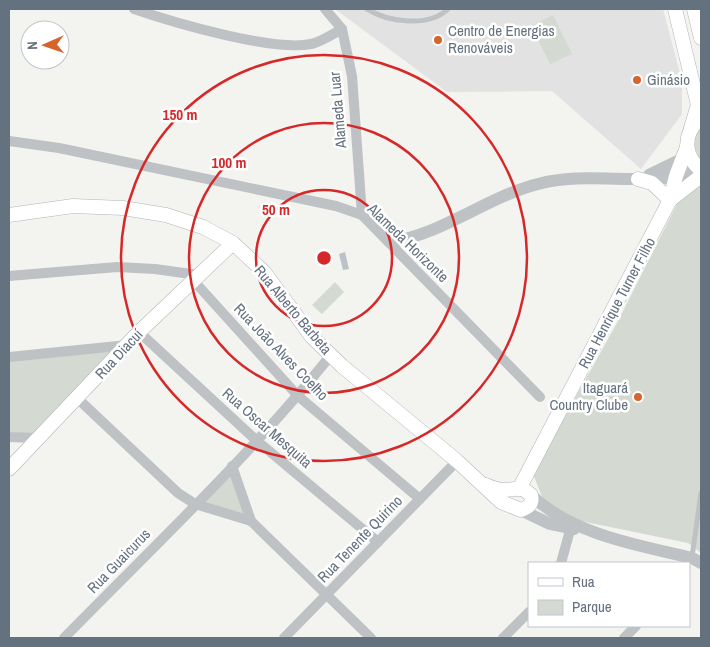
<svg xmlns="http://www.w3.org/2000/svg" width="710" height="647" font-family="'Archivo Narrow',sans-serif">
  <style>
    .built { fill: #e1e2e1 }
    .green { fill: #d4dad1 }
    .water { fill: #bac3c8 }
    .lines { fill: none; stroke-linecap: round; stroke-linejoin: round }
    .secondary-casing { stroke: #b1b5b9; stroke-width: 15 }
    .service { stroke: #bec2c5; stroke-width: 5 }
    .minor { stroke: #bec2c5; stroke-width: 10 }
    .tertiary { stroke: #bec2c5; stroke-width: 12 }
    .secondary { stroke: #fff; stroke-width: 14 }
    .ring { fill: none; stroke: #d62828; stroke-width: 2.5 }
    .poi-dot { fill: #d6642d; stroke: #fff; stroke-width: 2 }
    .labels { text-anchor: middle; stroke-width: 5; stroke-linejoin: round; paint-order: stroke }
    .poi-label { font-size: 15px; fill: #64717f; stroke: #fff; text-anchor: start }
    .street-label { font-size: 15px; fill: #64717f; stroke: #fff }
    .centre { fill: #d62828; stroke: #fff; stroke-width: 2.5 }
    .ring-label { font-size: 15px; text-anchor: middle; font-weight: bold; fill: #d62828; stroke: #fff; stroke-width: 5; stroke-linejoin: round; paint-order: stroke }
  </style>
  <rect width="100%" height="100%" fill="#f3f3f0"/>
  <path class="built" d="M335,9H663L682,81V114L641,169L552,91L447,92Z"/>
  <g class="green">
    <path d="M553,15L572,54L550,64L531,26Z"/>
    <path d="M701,125V160C691,147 694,138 701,125Z"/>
    <path d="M701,185V553L688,543L566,518L545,504L533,474L618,321L679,200L696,186Z"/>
    <path d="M335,282L344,292L322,314L312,305Z"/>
    <path d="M118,349L37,435L9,432V361Z"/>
    <path d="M232,468L249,518L197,503Z"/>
  </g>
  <path class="water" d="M345,252L349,269L343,270L339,254Z"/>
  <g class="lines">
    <defs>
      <g id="secondary">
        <path d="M675,9L698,105L691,128"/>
        <path d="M694,9L701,38"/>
        <path d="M697,121C683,137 684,156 701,170"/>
        <path d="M638,179L652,183L670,200"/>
        <path d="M670,200L701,176"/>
        <path d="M9,215L73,206L123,208L166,215L203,227L233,243L264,272L312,337L342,366L457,461L501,502L521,510C529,507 533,504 531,495L522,488C507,490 500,492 486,485"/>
        <path d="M9,469L139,332L233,243"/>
        <path d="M519,489L670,200L676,176L687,147"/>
      </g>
    </defs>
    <use href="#secondary" class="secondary-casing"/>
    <g class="service">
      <path d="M367,9C388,22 428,28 448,9"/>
      <path d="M692,557L701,493"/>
    </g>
    <g class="minor">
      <path d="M134,9C172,22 273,52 311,44C321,42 333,34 342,29"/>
      <path d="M325,9L342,29L352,76L362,215"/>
      <path d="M9,141L59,148L336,206L362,215L540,397"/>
      <path d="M9,276L117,267L155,269L198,275"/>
      <path d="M193,280L298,396L420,499"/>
      <path d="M139,332L256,440L378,542"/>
      <path d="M9,357L128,345"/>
      <path d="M77,398L178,493L195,504L251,521"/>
      <path d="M9,437L38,438"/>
      <path d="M232,466L251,521L371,638"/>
      <path d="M561,563L572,523"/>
      <path d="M64,638C154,546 250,456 331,355"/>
      <path d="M284,638L457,461"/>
      <path d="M503,638L529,612"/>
      <path d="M624,638L636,626"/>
    </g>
    <g class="tertiary">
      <path d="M649,175L682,159"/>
      <path d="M390,242C443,234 487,197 538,184C579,173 622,182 664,178C676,177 688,173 701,169"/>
      <path d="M532,496C574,535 637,545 692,558L701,563"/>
      <path d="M521,510L550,524L574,529"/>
    </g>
    <use href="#secondary" class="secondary"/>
  </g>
  <g class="ring">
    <circle cx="324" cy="258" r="68"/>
    <circle cx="324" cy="258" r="135"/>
    <circle cx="324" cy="258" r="203"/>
  </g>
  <g class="poi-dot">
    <circle cx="438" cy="40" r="5"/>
    <circle cx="637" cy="80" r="5"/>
    <circle cx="638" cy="397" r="5"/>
  </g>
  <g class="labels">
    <g class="poi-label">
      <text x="448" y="36">Centro de Energias<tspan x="448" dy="17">Renováveis</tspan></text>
      <text x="647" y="85">Ginásio</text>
      <text x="628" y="393" text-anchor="end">Itaguará<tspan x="628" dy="17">Country Clube</tspan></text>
    </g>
    <g class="street-label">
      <text transform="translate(338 110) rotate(-95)" y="5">Alameda Luar</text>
      <text transform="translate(408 243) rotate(44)" y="5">Alameda Horizonte</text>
      <text transform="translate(617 303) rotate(-62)" y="5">Rua Henrique Turner Filho</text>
      <text transform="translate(293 310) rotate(50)" y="5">Rua Alberto Barbeta</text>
      <text transform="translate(281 352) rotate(46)" y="5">Rua João Alves Coelho</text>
      <text transform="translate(119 354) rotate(-47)" y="5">Rua Diacuí</text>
      <text transform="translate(267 428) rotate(41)" y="5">Rua Oscar Mesquita</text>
      <text transform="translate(360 539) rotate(-46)" y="5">Rua Tenente Quirino</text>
      <text transform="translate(119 561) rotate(-46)" y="5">Rua Guaicurus</text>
    </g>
  </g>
  <circle cx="324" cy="258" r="8" class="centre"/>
  <g class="ring-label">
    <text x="180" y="120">150 m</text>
    <text x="229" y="168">100 m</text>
    <text x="276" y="215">50 m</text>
  </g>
  <rect width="710" height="647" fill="none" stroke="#64717f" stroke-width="20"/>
  <rect x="528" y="562" width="162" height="65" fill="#ffffff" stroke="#c1c6cc"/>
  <rect x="538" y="578" width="25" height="8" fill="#ffffff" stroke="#c1c6cc"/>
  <text x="572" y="587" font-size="15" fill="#64717f">Rua</text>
  <rect x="538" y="600" width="25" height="15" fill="#d4dad1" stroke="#c1c6cc"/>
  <text x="572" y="612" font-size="15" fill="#64717f">Parque</text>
  <g transform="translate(45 45) rotate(268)"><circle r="24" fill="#ffffff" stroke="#c1c6cc"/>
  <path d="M0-4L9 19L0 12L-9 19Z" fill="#d6642d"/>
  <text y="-8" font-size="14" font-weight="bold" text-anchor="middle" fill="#64717f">N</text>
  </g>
</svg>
